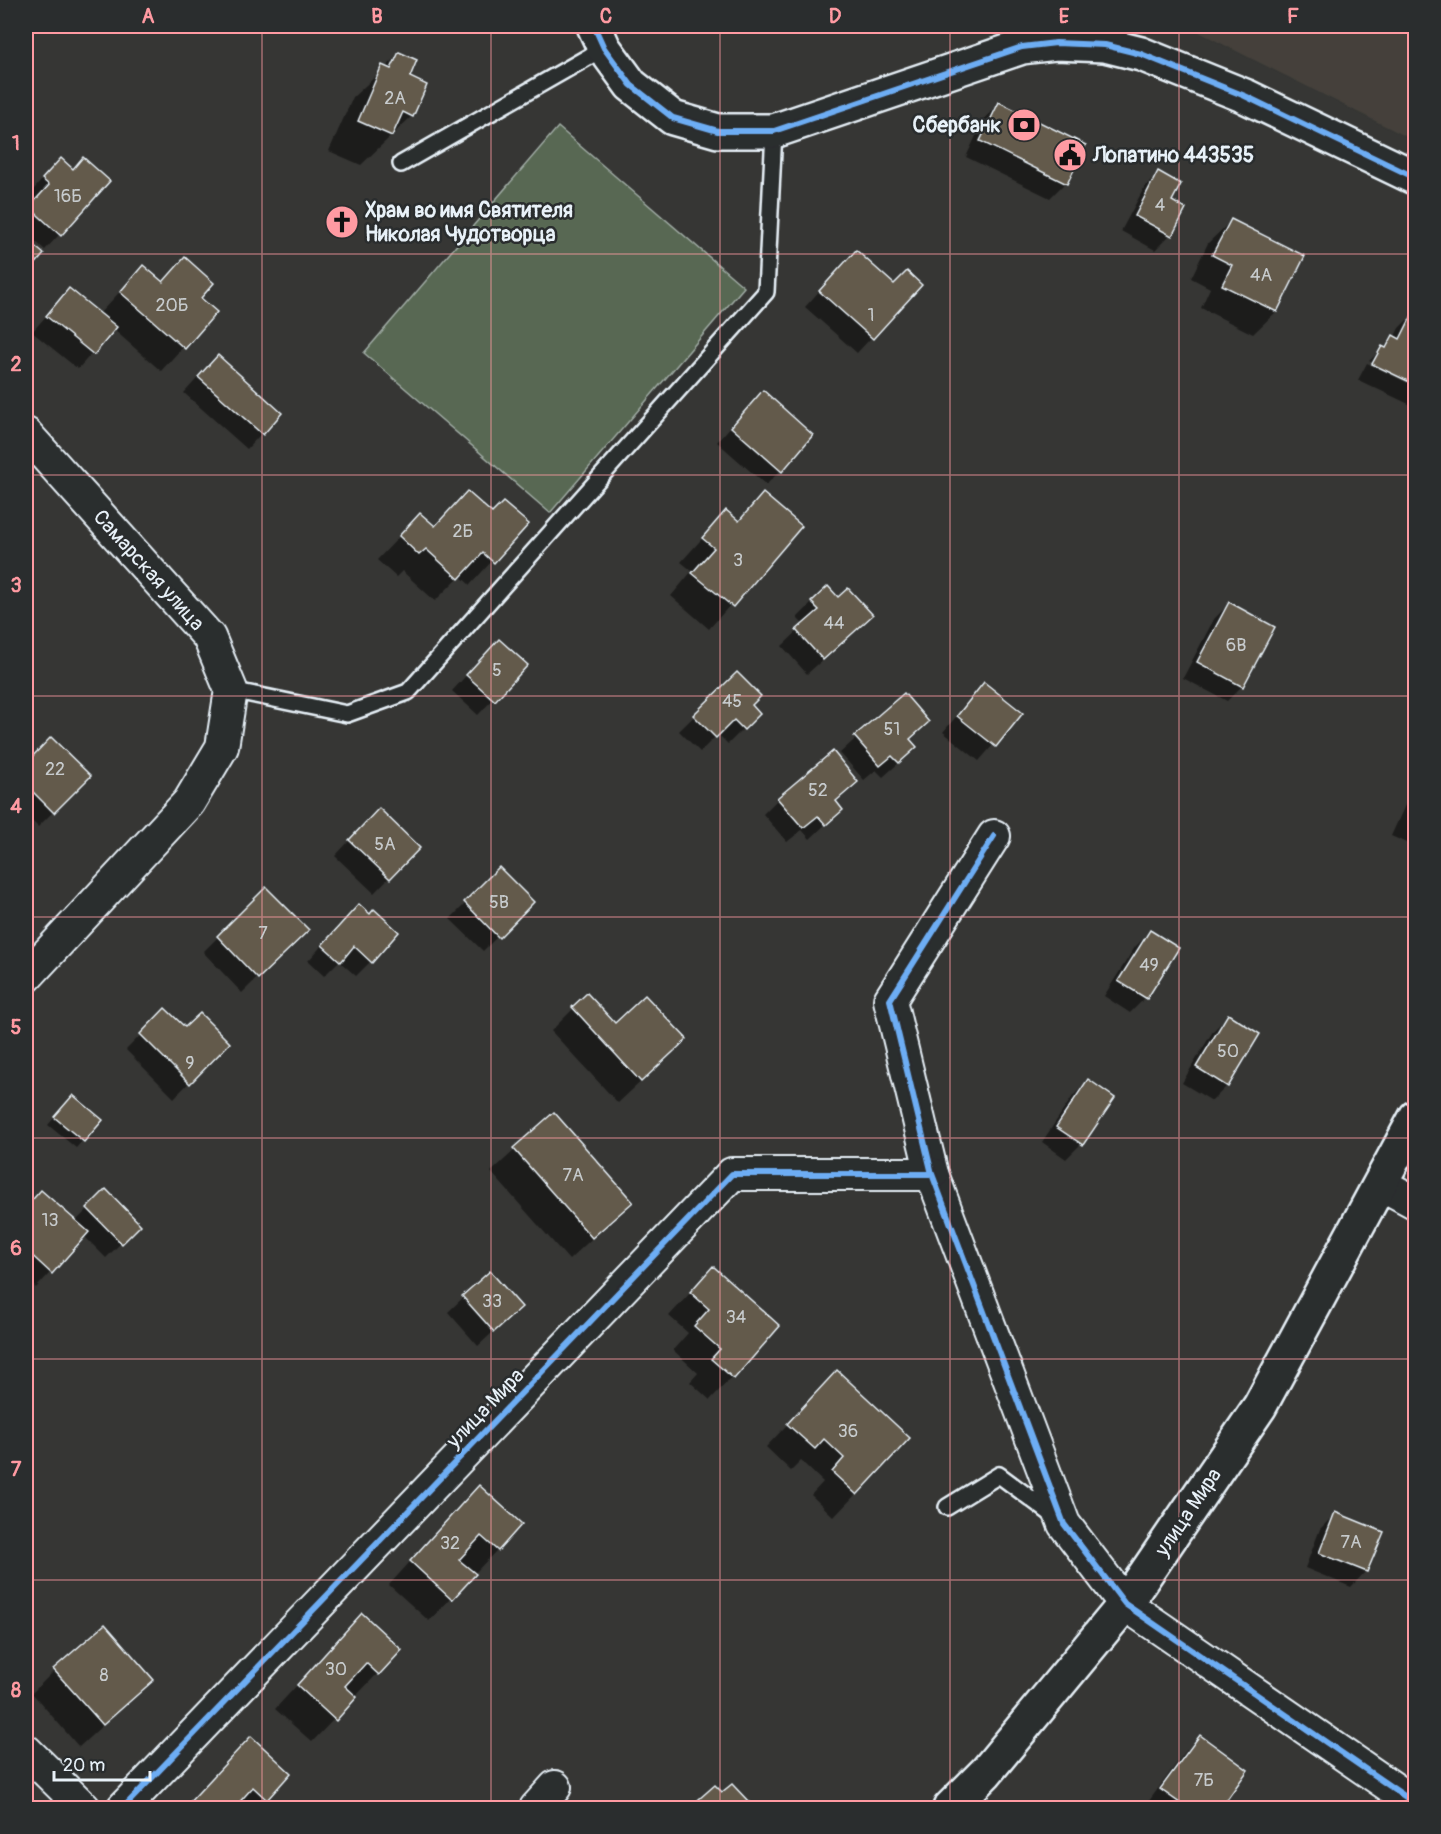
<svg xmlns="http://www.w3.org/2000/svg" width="1441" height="1834" font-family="Pangolin,sans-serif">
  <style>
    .built { fill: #44413b }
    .green { fill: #586852; stroke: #a0aca5; stroke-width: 1.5 }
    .shadow { fill: #0007 }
    .building { fill: #645a4c; stroke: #e8f1f8; stroke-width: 1.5 }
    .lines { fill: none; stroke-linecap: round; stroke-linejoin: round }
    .lane-casing { stroke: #e8f1f8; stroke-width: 20 }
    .street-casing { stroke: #e8f1f8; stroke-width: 36 }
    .secondary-casing { stroke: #e8f1f8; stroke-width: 38 }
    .lane { stroke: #2a2d2e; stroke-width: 15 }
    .street { stroke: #2a2d2e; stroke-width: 32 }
    .secondary { stroke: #2a2d2e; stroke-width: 33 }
    .cycleway-casing { stroke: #2a2d2e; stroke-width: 10 }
    .cycleway { stroke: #6dadf4; stroke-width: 6 }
    .grid { fill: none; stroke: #ff9aa2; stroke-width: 1.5; stroke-opacity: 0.55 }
    .labels { text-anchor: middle; stroke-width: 5; stroke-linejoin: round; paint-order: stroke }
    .number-label { font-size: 18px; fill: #c7cbcd }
    .poi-label { font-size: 21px; font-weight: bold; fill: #e8f1f8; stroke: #2a2d2e; text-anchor: start }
    .street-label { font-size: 21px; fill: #e8f1f8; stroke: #2a2d2e }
    .neatline { fill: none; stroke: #ff9aa2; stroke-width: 2 }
    .grid-label { font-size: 20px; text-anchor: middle; font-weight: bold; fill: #ff9aa2 }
  </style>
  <rect width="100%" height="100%" fill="#363634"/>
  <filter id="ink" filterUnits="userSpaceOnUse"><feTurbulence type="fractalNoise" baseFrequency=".0167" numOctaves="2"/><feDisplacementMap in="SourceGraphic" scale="12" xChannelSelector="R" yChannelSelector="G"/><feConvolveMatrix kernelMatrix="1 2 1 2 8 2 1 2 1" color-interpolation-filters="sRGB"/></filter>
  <g filter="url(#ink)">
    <path class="built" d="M1187,26H1415V141Z"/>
    <path class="green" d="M558,127L744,287L550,513L364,353Z"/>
    <g class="shadow">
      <path d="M400,54L412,116L361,165L329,151L353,97Z"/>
      <path d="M999,104L1084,146L1065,183L1050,198L966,157L984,119Z"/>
      <path d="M72,170L108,182L45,250L26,233V211L35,201L29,195L46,175Z"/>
      <path d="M1159,173L1170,202V235L1155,250L1121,231L1144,188Z"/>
      <path d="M1231,221L1303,257L1276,312L1253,334L1201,308L1210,288L1191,278L1208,243Z"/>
      <path d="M185,259L199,298L215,312L161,371L113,329L78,369L32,332L69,290L99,314L143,267L161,283Z"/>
      <path d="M841,267L894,286L920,285L857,353L805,307Z"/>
      <path d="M1414,313L1416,384L1369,361L1394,338L1399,328Z"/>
      <path d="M1367,363L1416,387V401L1411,405L1358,380Z"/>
      <path d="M203,372L280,413L247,449L184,393Z"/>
      <path d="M748,407L781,470L766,485L717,442Z"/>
      <path d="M763,495L800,526L709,629L671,596L692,571L681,562L726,512L737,521Z"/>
      <path d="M420,515L434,527L492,515L526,524L470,585L460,576L435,601L402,571L396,577L377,560Z"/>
      <path d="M838,599L856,630L807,674L782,646L804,625L797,618L812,603Z"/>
      <path d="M1229,604L1242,686L1227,701L1183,678L1214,619Z"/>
      <path d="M484,656L526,665L478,715L452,691Z"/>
      <path d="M737,674L750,705L758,714L728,744L718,734L700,752L679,731Z"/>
      <path d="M984,684L1021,713L979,761L943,732Z"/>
      <path d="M903,695L927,722L909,740L900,762L883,777L876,770L864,780L840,753Z"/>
      <path d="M51,739L89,776L38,827L26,815V765Z"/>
      <path d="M1416,781V847L1391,836Z"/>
      <path d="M778,799L835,802L841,810L810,839L802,830L787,842L763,814Z"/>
      <path d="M364,825L418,848L374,893L335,856Z"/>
      <path d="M499,870L532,902L483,951L450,919Z"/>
      <path d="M266,889L306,930L242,993L203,952Z"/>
      <path d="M344,921L371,961L356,976L339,961L324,976L308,961Z"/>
      <path d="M1150,932L1177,949L1145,998L1130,1013L1104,996L1135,947Z"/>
      <path d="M587,995L615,1025L662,1062L618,1103L551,1031Z"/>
      <path d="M165,1010L184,1029L228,1043L174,1098L126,1050Z"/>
      <path d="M1228,1016L1227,1086L1212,1101L1182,1083L1213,1031Z"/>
      <path d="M1088,1081L1113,1098L1081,1144L1066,1159L1042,1142L1073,1096Z"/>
      <path d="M66,1104L101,1120L76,1148L48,1125Z"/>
      <path d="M554,1114L631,1202L569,1260L491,1172Z"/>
      <path d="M106,1191L139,1225L106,1258L84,1236L36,1288L26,1278V1208L41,1192L75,1222Z"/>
      <path d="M713,1268L732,1377L710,1400L690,1382L698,1373L673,1350L688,1333L669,1316Z"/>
      <path d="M489,1273L505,1321L478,1346L448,1312Z"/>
      <path d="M837,1372L856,1494L834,1517L811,1495L823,1482L801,1461L791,1471L766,1447Z"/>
      <path d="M457,1510L497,1550L429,1621L389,1585Z"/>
      <path d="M1335,1514L1366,1571L1351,1587L1305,1568L1320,1529Z"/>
      <path d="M362,1615L400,1650L312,1742L275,1709Z"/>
      <path d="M55,1670L152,1680L79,1747L32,1693Z"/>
      <path d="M1200,1737L1246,1771L1219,1808H1151L1146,1805L1185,1752Z"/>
      <path d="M251,1738L266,1799L256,1808H184Z"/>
      <path d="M715,1787L722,1795L747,1802L740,1808H691Z"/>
    </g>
    <g class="building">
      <path d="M399,52L417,60L410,77L427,85L413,117L403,112L392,136L358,121L382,65L391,69Z"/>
      <path d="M999,102L1086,145L1067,184L980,141Z"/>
      <path d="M83,157L110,181L61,236L29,207L49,185L42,179L61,158L73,169Z"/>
      <path d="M1158,171L1181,184L1172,201L1186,209L1172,236L1135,216Z"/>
      <path d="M1231,219L1305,256L1277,312L1222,285L1232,265L1212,255Z"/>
      <path d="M26,239L44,254L26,275Z"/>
      <path d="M856,250L894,284L907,271L922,285L873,339L819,291Z"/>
      <path d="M185,257L214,283L201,298L217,312L185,349L120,292L143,265L163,282Z"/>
      <path d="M69,288L117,327L94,355L46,316Z"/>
      <path d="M1414,311L1416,312V385L1372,364L1382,346L1386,348L1393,335L1400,339Z"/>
      <path d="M218,355L282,413L263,435L198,377Z"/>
      <path d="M763,390L813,435L782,472L731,427Z"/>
      <path d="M467,491L492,513L503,502L529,524L494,563L483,553L459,579L426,549L419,555L399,536L420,513L435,526Z"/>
      <path d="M763,493L802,526L733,607L692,573L714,548L702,538L726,510L739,521Z"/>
      <path d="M828,586L838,597L848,588L873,615L823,660L796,630L819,610L811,602Z"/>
      <path d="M1229,602L1275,627L1243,687L1197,662Z"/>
      <path d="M499,639L528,665L495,701L466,675Z"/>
      <path d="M737,672L761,696L752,705L760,714L744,730L734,720L716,738L693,715Z"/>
      <path d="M984,682L1023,713L996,747L957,716Z"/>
      <path d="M904,693L929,722L910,739L917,747L899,763L892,756L880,766L854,736Z"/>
      <path d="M51,737L91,776L54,813L26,785V763Z"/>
      <path d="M833,751L858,782L836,801L843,810L826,825L818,816L803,828L777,798Z"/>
      <path d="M379,808L420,848L390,879L349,840Z"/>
      <path d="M499,867L534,902L499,938L464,902Z"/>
      <path d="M266,887L309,930L258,979L217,936Z"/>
      <path d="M359,904L370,914L374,909L399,932L372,963L354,946L341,962L322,945Z"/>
      <path d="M1150,930L1179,948L1147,999L1118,981Z"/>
      <path d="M587,993L615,1023L645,995L687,1039L641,1082L572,1007Z"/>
      <path d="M165,1008L185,1027L200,1013L230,1043L190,1084L140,1034Z"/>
      <path d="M1228,1014L1260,1034L1228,1087L1196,1067Z"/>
      <path d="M1088,1079L1115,1098L1083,1145L1056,1127Z"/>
      <path d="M73,1095L103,1120L84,1142L54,1117Z"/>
      <path d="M554,1112L633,1202L592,1238L513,1148Z"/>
      <path d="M106,1189L141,1225L122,1244L87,1208Z"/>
      <path d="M41,1190L89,1232L52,1274L26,1250V1207Z"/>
      <path d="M713,1266L780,1326L734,1379L711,1359L720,1349L694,1326L709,1309L690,1292Z"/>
      <path d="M490,1271L522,1307L494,1332L462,1296Z"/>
      <path d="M837,1370L910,1438L857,1495L832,1472L844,1458L824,1439L815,1449L787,1424Z"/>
      <path d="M479,1485L522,1524L498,1551L481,1536L459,1560L476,1574L452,1600L410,1561Z"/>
      <path d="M1335,1512L1384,1532L1367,1572L1319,1553Z"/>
      <path d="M362,1613L402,1650L379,1675L366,1663L345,1686L357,1697L336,1721L297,1685Z"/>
      <path d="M105,1624L154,1680L103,1725L53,1669Z"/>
      <path d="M1200,1735L1248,1770L1221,1808H1187L1160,1789Z"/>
      <path d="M251,1736L291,1773L267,1800L253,1787L236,1806L238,1808H188L186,1806Z"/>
      <path d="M732,1784L749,1802L742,1808L691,1806L715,1785L722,1792Z"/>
    </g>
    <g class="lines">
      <defs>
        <g id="lane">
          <path d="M401,164L604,48"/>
          <path d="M231,690L347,714L408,692L766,292L774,131"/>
          <path d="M947,1507L999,1475L1057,1518"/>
        </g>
        <g id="street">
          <path d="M26,434L209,637L231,690L222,747L189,802L26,977"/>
          <path d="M994,836L890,1000L932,1174L1064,1524L1125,1604L1416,1804"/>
          <path d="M1381,1184L1416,1203"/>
          <path d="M26,1751L84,1808"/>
          <path d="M123,1808L732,1174H932"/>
          <path d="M536,1808L555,1787"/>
        </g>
        <g id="secondary">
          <path d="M594,26L604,48L631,85L673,118L718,131H774L1022,47L1056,43L1105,45L1141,54L1245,96L1416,178"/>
          <path d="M950,1808L986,1772L1125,1604L1260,1406L1416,1117"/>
        </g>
      </defs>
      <use href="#lane" class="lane-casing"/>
      <use href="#street" class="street-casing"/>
      <use href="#secondary" class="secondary-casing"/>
      <use href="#lane" class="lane"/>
      <use href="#street" class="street"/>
      <use href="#secondary" class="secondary"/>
      <defs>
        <g id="cycleway">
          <path d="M594,26L604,48L631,85L673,118L718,131H774L1022,47L1056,43L1105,45L1141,54L1245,96L1416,178"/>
          <path d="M994,836L890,1000L932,1174L1064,1524L1125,1604L1416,1804"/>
          <path d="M123,1808L732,1174H932"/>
        </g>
      </defs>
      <use href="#cycleway" class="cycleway-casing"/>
      <use href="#cycleway" class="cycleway"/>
    </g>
  </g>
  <path class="grid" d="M262,26V1808M491,26V1808M720,26V1808M950,26V1808M1179,26V1808M26,254H1416M26,475H1416M26,696H1416M26,917H1416M26,1138H1416M26,1359H1416M26,1580H1416"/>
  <defs>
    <symbol id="bank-disc" viewBox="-11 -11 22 22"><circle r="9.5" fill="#ff9aa2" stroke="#2a2d2e"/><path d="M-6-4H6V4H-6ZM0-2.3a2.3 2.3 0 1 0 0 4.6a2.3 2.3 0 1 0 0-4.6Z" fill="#111"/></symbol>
    <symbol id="civic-disc" viewBox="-11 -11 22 22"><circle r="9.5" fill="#ff9aa2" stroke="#2a2d2e"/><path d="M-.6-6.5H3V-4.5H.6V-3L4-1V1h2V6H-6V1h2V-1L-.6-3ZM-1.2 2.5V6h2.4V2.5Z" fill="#111"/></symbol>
    <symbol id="church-disc" viewBox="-11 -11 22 22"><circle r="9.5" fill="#ff9aa2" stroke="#2a2d2e"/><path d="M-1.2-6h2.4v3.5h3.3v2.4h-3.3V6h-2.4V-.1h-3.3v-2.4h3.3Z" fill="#111"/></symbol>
  </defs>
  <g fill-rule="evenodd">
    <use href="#bank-disc" x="1005" y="106" width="38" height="38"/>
    <use href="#civic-disc" x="1051" y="136" width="38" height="38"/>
    <use href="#church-disc" x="323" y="203" width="38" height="38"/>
  </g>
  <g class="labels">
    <g class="number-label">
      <text x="395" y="104">2А</text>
      <text x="68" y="202">16Б</text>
      <text x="1160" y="211">4</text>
      <text x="1261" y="281">4А</text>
      <text x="172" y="311">20Б</text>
      <text x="871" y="321">1</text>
      <text x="463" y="537">2Б</text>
      <text x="738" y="566">3</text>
      <text x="834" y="629">44</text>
      <text x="1236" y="651">6В</text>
      <text x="497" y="676">5</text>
      <text x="732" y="707">45</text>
      <text x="892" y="735">51</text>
      <text x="55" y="775">22</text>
      <text x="818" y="796">52</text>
      <text x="385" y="850">5А</text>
      <text x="499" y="908">5В</text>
      <text x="263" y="939">7</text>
      <text x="1149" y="971">49</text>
      <text x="1228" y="1057">50</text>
      <text x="190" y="1069">9</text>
      <text x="573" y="1181">7А</text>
      <text x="50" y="1226">13</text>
      <text x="492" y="1307">33</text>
      <text x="736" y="1323">34</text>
      <text x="848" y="1437">36</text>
      <text x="1351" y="1548">7А</text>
      <text x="450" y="1549">32</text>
      <text x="336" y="1675">30</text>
      <text x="104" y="1681">8</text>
      <text x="1204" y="1786">7Б</text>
    </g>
    <g class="poi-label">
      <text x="1001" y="132" text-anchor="end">Сбербанк</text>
      <text x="1093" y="162">Лопатино 443535</text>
      <text x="365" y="217">Храм во имя Святителя<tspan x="365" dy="24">Николая Чудотворца</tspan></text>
    </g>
    <g class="street-label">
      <text transform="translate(149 570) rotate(48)" y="7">Самарская улица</text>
      <text transform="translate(485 1408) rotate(-46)" y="7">улица Мира</text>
      <text transform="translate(1188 1512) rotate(-56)" y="7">улица Мира</text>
    </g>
  </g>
  <rect width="1441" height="1834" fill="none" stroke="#2a2d2e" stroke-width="66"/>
  <path d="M54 1771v9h96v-9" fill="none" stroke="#e8f1f8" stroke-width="3"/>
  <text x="63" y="1771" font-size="18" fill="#e8f1f8" stroke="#2a2d2e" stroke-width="4.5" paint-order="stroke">20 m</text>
  <rect x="33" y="33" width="1375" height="1768" class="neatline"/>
  <g class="grid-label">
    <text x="148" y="23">A</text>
    <text x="377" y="23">B</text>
    <text x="606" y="23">C</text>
    <text x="835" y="23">D</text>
    <text x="1064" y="23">E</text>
    <text x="1293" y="23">F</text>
    <text x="16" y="150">1</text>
    <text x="16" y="371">2</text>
    <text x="16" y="592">3</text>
    <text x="16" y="813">4</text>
    <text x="16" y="1034">5</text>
    <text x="16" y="1255">6</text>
    <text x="16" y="1476">7</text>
    <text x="16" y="1697">8</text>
  </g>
</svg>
